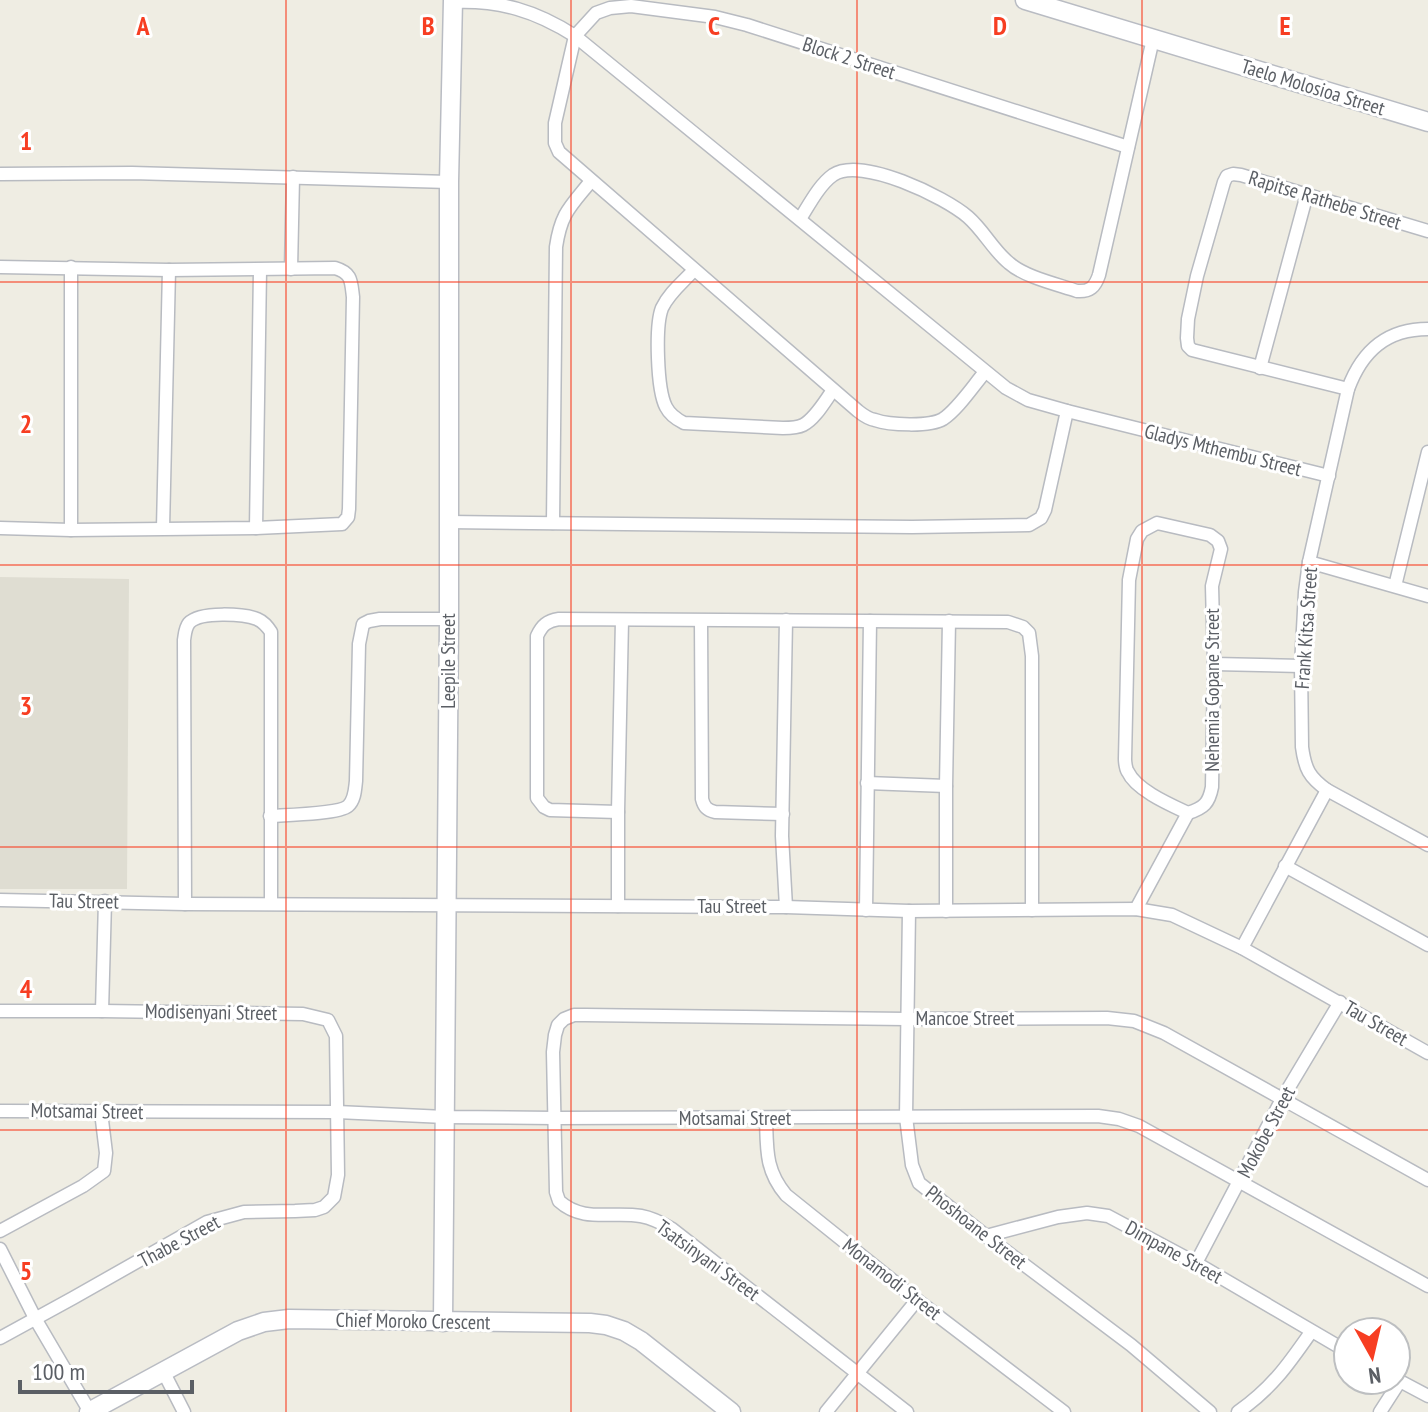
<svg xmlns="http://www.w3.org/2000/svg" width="1428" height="1412" font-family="'PT Sans Narrow',sans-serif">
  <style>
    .education { fill: #dfddd2 }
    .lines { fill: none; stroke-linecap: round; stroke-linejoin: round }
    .street-casing { stroke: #b8bbc1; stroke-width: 15 }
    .secondary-casing { stroke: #b9bcc3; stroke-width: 21 }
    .street { stroke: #fff; stroke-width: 12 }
    .secondary { stroke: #fff; stroke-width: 18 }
    .grid { fill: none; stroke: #f73e22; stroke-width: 2; stroke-opacity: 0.55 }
    .labels { text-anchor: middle; stroke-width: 6; stroke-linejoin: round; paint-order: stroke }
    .street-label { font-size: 20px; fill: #5b5f65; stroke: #fff }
    .grid-label { font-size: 26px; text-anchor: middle; font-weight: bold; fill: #f73e22; stroke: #fff; stroke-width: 6; stroke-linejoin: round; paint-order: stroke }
  </style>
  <rect width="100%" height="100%" fill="#efede3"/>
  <path class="education" d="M0,577L129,579L127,889H0Z"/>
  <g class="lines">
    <defs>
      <g id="street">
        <path d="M453,2C500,0 536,11 575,36L1006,388L1028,400L1067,411L1329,476"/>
        <path d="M0,174L132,173L449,182"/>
        <path d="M800,219C809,205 819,185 833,175C861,156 945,197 968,217C984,231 993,250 1009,263C1025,277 1056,284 1077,291C1090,292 1095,287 1099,275L1153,39"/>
        <path d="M0,267L169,270L335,268C352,273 351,281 353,297L349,509L348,517L342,524L256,528L71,530L0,528"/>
        <path d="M71,267V530"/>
        <path d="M291,269L293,177"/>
        <path d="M694,270C683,282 669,293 662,308C655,326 657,390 666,407C670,415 676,419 684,423L783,428C789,428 797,428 803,425C815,419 825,401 833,390"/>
        <path d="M1428,329C1386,329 1362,351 1348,389L1309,562L1305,592L1301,666L1302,747C1305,769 1309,777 1327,790L1428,845"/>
        <path d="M1260,368L1307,194"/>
        <path d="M985,372C973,386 958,409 943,419C930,427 889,425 875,420C868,419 863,415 858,411L559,152L555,143V123L575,36L596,13L610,8L631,6L715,17L747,25L1128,147"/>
        <path d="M1348,389L1192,350L1188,346L1187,338L1188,319L1197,276L1224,182L1227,176L1233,174L1241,175L1428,231"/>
        <path d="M448,522L912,527L1029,525L1041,518L1045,510L1067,411"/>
        <path d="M553,523L556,247C561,213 570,207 591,181"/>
        <path d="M1157,523L1210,535L1218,541L1221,549L1212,586L1214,664L1212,787C1209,803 1204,808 1188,813C1171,805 1136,790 1128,772C1126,770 1125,762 1125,759L1129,580L1137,539L1142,531Z"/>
        <path d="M163,528L169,270"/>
        <path d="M256,528L260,270"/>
        <path d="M1309,562L1428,596"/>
        <path d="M1395,586L1428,452"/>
        <path d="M786,620L782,836L786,907"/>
        <path d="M701,621L702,799C704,807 707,810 715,812L783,814"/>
        <path d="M1214,664L1301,666"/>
        <path d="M867,783L946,786"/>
        <path d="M618,812L550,810L544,807L537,798V636C542,625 547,621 559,619L1008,622L1023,627L1029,633L1032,656V910"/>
        <path d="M270,816C285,815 339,814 348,806C355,800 355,789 356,781L359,644L363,624L369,621L380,619H449"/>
        <path d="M1285,866L1428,945"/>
        <path d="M0,900L185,904L786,907L909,911L1136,909L1172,915L1242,948L1428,1053"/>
        <path d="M185,904L184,640C185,634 185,628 189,623C200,611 244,614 257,619C264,622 267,626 271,632V903"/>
        <path d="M618,906V812L622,620"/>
        <path d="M1136,909L1188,813"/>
        <path d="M866,910L870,621"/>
        <path d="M909,911L906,1117L912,1165L919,1183L986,1236L1131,1345L1210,1412"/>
        <path d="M946,911V786L949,621"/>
        <path d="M1242,948L1327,790"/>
        <path d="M0,1011H102L303,1014L328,1020L336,1036L338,1175L334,1197L324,1207L315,1210L295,1211L244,1212L207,1222L73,1298L0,1338"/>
        <path d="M102,1011L105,901"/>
        <path d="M0,1111L337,1112L445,1117L555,1118L1098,1116L1119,1119L1139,1126L1428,1286"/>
        <path d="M766,1118C767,1149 765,1170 786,1195L917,1300L1064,1412"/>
        <path d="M0,1231L83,1186L104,1171L106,1153L101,1112"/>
        <path d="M986,1236L1058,1217L1087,1213L1108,1216L1196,1263L1348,1352"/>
        <path d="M0,1249L36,1320L90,1412"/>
        <path d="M1196,1263L1282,1099L1340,1002"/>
        <path d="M163,1371L184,1412"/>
        <path d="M1396,1379L1428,1396"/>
        <path d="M826,1412L917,1300"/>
        <path d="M907,1412L672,1229C662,1223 652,1218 641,1216C612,1211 583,1223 559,1201L556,1192L553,1052L555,1035L558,1025L564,1019L574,1015H585L906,1019L1107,1018L1134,1021L1164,1033L1428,1180"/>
        <path d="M1238,1412C1272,1388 1288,1365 1311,1332"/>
        <path d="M1380,1412L1400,1381"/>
      </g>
      <g id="secondary">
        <path d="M1025,0L1428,122"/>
        <path d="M443,1322L449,619V182L453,0"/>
        <path d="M89,1412L238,1331L264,1322L289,1319L590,1323L606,1325L624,1331L641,1341L731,1412"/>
      </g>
    </defs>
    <use href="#street" class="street-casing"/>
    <use href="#secondary" class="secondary-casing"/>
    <use href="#street" class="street"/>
    <use href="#secondary" class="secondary"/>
  </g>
  <path class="grid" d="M286,0V1412M571,0V1412M857,0V1412M1142,0V1412M0,282H1428M0,565H1428M0,847H1428M0,1130H1428"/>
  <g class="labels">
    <g class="street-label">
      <text transform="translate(849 58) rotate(18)" y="7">Block 2 Street</text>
      <text transform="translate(1313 87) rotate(17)" y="7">Taelo Molosioa Street</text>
      <text transform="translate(1325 200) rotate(17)" y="7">Rapitse Rathebe Street</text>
      <text transform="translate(1223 450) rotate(14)" y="7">Gladys Mthembu Street</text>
      <text transform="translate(1306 628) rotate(-86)" y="7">Frank Kitsa Street</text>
      <text transform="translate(448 661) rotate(-90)" y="7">Leepile Street</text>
      <text transform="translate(1212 690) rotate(-90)" y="7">Nehemia Gopane Street</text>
      <text transform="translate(84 901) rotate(1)" y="7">Tau Street</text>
      <text x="732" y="913">Tau Street</text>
      <text transform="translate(211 1012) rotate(1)" y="7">Modisenyani Street</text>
      <text x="965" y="1025">Mancoe Street</text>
      <text transform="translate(1376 1023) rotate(30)" y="7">Tau Street</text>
      <text transform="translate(87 1111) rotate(1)" y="7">Motsamai Street</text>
      <text x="735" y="1125">Motsamai Street</text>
      <text transform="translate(1266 1132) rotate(-62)" y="7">Mokobe Street</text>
      <text transform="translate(976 1227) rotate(38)" y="7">Phoshoane Street</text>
      <text transform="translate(179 1241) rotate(-28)" y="7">Thabe Street</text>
      <text transform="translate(1174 1252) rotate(29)" y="7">Dimpane Street</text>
      <text transform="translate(708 1260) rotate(36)" y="7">Tsatsinyani Street</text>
      <text transform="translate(892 1279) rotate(38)" y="7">Monamodi Street</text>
      <text transform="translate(413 1321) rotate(1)" y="7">Chief Moroko Crescent</text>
    </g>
  </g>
  <g class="grid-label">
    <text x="143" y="35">A</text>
    <text x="428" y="35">B</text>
    <text x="714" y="35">C</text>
    <text x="1000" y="35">D</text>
    <text x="1285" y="35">E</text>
    <text x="26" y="150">1</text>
    <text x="26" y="433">2</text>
    <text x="26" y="715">3</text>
    <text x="26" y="998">4</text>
    <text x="26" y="1280">5</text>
  </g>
  <g transform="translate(1372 1356) rotate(172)"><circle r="38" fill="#ffffff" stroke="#bdbfc1" stroke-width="2"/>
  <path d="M0-6L14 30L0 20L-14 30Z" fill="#f73e22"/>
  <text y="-12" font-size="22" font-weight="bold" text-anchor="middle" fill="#5b5f65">N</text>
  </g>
  <path d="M20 1380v12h172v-12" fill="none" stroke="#5b5f65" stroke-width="4"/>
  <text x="32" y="1380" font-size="24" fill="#5b5f65" stroke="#ffffff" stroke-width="6" paint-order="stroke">100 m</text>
</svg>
